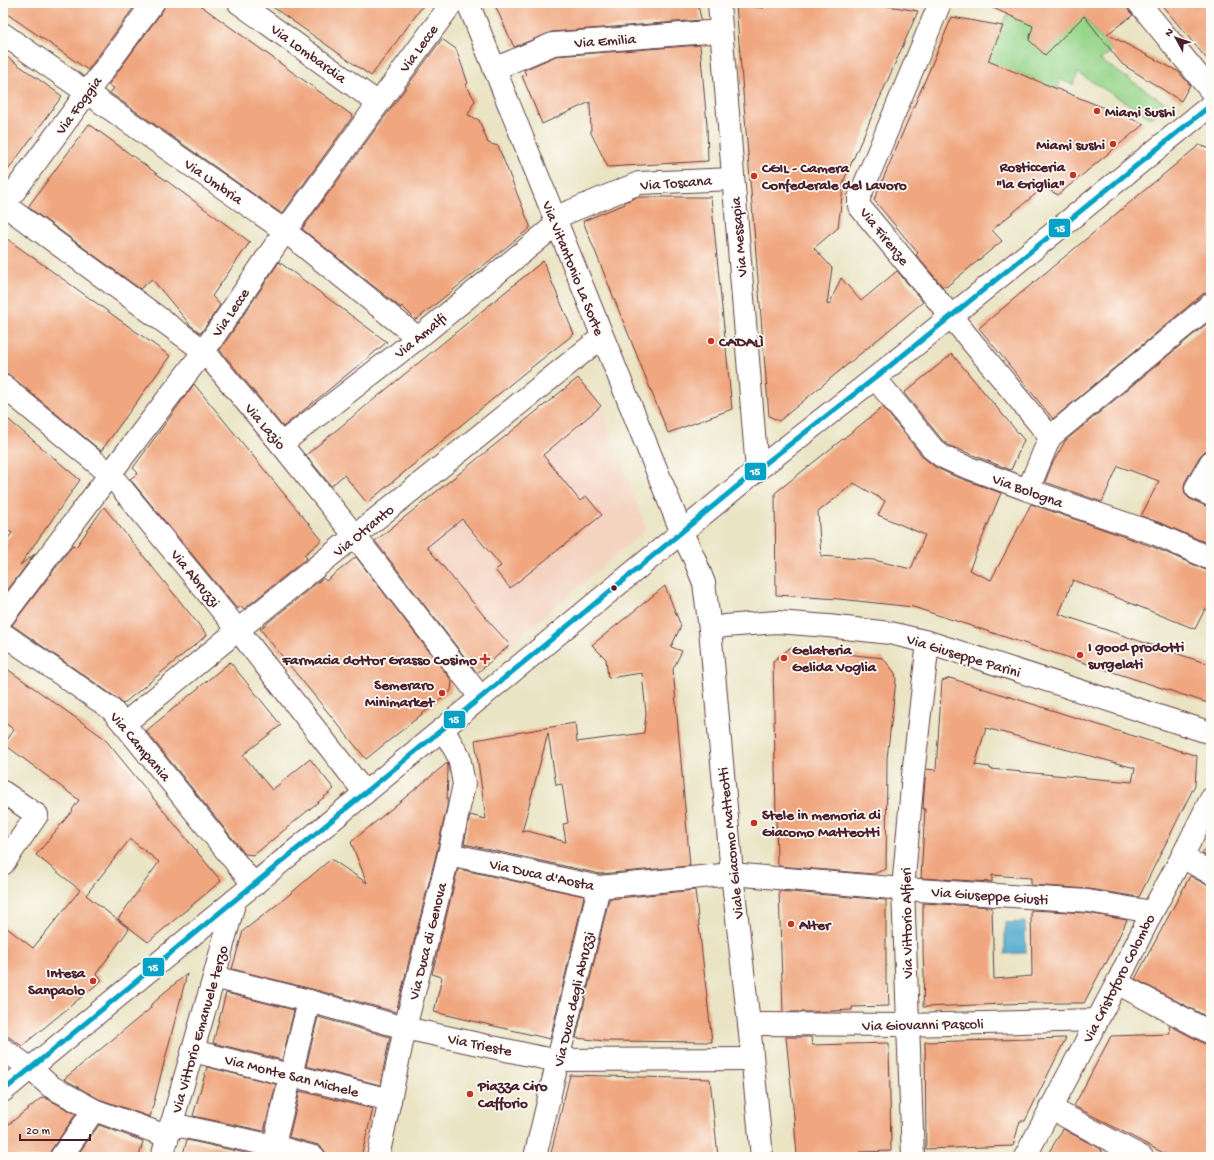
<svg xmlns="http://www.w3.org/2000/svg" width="1214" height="1160" font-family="'Gochi Hand',sans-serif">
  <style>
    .built { fill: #f4d3c1 }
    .green { fill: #97d58b; stroke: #707a5b }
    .water { fill: #4ea8cc; stroke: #4c647c }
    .building { fill: #f0a780; fill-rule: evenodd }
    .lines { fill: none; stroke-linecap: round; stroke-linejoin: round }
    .minor-casing { stroke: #623d42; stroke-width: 24 }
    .minor { stroke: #fff; stroke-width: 22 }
    .bus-1-casing { stroke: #fdfcf7; stroke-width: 8 }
    .bus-1 { stroke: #04a2c6; stroke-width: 5 }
    .poi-dot { fill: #c8321e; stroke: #fdfcf7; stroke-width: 1.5 }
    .bus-dot { fill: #4a1f2b; stroke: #fdfcf7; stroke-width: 1.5 }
    .labels { text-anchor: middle; stroke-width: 3.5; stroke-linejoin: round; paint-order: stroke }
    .street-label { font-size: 15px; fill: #4a1f2b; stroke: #fdfcf7 }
    .poi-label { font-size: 15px; font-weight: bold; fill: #4a1f2b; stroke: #fdfcf7; text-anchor: start }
    .line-badge { stroke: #fdfcf7; stroke-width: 1.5 }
    .badge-label { font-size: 11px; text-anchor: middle; font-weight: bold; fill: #fff }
  </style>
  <rect width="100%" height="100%" fill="#fdfcf7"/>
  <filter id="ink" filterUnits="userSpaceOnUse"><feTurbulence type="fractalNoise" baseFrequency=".025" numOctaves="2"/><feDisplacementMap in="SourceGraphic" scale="8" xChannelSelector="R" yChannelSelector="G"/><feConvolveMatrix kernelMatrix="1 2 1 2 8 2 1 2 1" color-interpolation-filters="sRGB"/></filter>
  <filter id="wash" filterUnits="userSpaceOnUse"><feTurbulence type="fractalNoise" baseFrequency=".012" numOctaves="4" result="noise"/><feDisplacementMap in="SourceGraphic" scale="16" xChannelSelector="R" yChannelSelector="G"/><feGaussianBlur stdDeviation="0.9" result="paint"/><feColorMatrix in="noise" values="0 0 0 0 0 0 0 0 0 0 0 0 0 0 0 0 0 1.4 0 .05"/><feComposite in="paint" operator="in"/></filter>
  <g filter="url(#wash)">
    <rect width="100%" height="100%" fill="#eae4c4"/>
    <path class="built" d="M578,378L601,406L646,529L510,645L484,616L402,519Z"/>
    <path class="green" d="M1008,14L1086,15L1084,17L1112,51L1100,60L1168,105L1151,118L1078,73L1073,85L1061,79L1057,89L1016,72L1001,95L977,85L985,53Z"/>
    <path class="water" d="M1025,922L1026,953L1005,954V923Z"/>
    <g id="blocks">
      <g class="building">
        <path d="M3,3H137L88,70L3,11Z"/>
        <path d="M165,3H197L353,116L282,214L110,93L114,88L108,85L163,10Z"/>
        <path d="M267,3H425L371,76Z"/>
        <path d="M494,3H698L701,20L552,32L514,47Z"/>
        <path d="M765,3H871L918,11L844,180L838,228L814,248L832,268L827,304L829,305L841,278L861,301L897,271L923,302L779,421L769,416L736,5L764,8Z"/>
        <path d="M982,3H1127L1129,11L1133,15L1107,34L1179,72L1190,85L1181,101L1122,64L1084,16L1045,55L1029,40L1033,26Z"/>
        <path d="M1160,3H1211V64Z"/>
        <path d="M952,17L1003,26L988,61L1144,124L1058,195L1044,187L992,230L1002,241L946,287L944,285L943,287L916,255L918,253L874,200Z"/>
        <path d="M442,39L456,49L468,83L466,85L475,100L468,115L479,120L488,143L498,146L530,226V228L416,320L402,306L401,308L302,229Z"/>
        <path d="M700,45L707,125L708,161L608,167L591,133L590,102L542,124L522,76L526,75L524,70L556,56Z"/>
        <path d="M3,54L62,96L3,177Z"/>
        <path d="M89,124L250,242L212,296L220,305L201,333L191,326L152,279L140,289L28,207Z"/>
        <path d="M1199,145L1211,149V292L1203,294L1053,419L979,328Z"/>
        <path d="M637,197H711L732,409L668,433L583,221L625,204V202Z"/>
        <path d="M3,236L170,356L101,451L11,376L3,372Z"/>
        <path d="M543,261L574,334L523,374L367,503L344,475L331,486L306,455Z"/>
        <path d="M279,262L387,342L283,427L220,350Z"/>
        <path d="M1211,320V450L1205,451L1200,456L1185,482L1184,488L1185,494L1190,499L1206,506L1211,507V545L1161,523L1141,516L1159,481L1118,466L1102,502L1045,482L1051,466L1065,441Z"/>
        <path d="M952,354L1024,440L1011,470L950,446L943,441L904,393Z"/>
        <path d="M578,378L601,406L543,455L580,501L586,496L602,515L510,588L495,570L501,566L462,519L427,547L484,616L510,645L477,673L375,541Z"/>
        <path d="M194,384L322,540L304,555L307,558L244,609L241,606L237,609L130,479L138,473L133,468Z"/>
        <path d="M883,407L924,458L935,467L952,475L1001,493L969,570L991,580L1031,504L1151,546L1206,570L1211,571V612L1205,609L1195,629L1073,580L1059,614L1211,665V704L913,607L839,599L776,595L775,493ZM854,483L885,501L878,515L925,535L911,569L874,560L821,556L818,512Z"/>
        <path d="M3,415L80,480L20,565L35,554L3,596V545L12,533L3,527Z"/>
        <path d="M104,507L207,635L123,704L118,699L12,625L73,545L76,547Z"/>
        <path d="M356,557L452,681L451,691L366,759L260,629L323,578L326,581Z"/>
        <path d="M665,586L681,626L671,647L682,651L673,669L690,866L600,874L464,844L470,815L486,819L475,740L575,723L577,742L644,733L646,713L642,673L608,678L606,659L592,645ZM548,733L556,785L562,784L568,823L563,824L566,842L528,831L522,832Z"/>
        <path d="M790,648L883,658L895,673L896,680L887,758L886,869L873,874L779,866L778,864L777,863L773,661Z"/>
        <path d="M230,662L281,725L243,755L272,790L310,759L334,789L254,855L245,854L146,731Z"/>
        <path d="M3,666L104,738L221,881L148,942L118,919L159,862L130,839L86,895L129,929L96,974L102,980L22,1046L3,1033V925L33,948L80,890L36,855L73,810H72L79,800L4,744L14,730L3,721Z"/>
        <path d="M950,678L1197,756L1195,785L1139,897L1089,889L1031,885V878L992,875V882L921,878L925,809H923L924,792L926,769L936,770L942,681ZM986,728L1135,768L1132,782L990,769V767L975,765Z"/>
        <path d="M447,763L448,767L447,806L437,851L396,1012L312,989L232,969L243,931L283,900L331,859L367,883L351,842Z"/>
        <path d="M1211,838V859L1202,854Z"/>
        <path d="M458,869L584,896L550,1039L434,1012L442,977L432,974Z"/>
        <path d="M1190,876L1205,884L1211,885V1019L1135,979Z"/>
        <path d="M695,890L712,1042L605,1041L576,1038L609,899Z"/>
        <path d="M779,891L886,900V985H888L889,1006L852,1007V1010L813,1012H783Z"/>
        <path d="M923,903L992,907L994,979L1032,976L1031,910L1087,913L1127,920L1106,964L1105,963L1084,1003H1031L923,1007L924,975L923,954Z"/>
        <path d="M187,974L150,1117L99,1099L64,1079L151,1008L150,1006L160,997V996Z"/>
        <path d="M226,993L294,1010L282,1060L213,1043Z"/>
        <path d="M318,1017L390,1037L380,1085L306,1066Z"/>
        <path d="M1169,1025L1205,1044L1211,1045V1157H1171L1074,1106L1111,1036L1170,1034Z"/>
        <path d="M786,1037H811L812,1045L889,1043L891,1151L860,1152V1157H819V1155L797,1156L794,1117Z"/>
        <path d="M1066,1038L1025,1121H1020L1013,1146L926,1149L925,1042Z"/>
        <path d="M207,1067L276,1084L264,1131L193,1116Z"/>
        <path d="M570,1075L710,1079L718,1157H550Z"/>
        <path d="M300,1091L373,1109L361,1157H326V1153L323,1149L318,1145L289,1137Z"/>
        <path d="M44,1097L76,1114L51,1150L49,1157H3V1129L40,1099Z"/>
        <path d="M99,1125L143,1141L139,1157H76Z"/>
        <path d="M1063,1129L1100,1149L1106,1157H1046Z"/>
        <path d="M187,1140L259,1156V1157H182Z"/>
      </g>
    </g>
  </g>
  <g filter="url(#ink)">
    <use href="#blocks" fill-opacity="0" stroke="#623d42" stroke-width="1"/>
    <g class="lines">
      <defs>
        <g id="minor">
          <path d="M239,3L378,103"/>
          <path d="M468,3L682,533L694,558L704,583L710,629L732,874L749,1024L762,1157"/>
          <path d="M719,3L757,470"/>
          <path d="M940,3L859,198V206L940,303L1050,437L1211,304"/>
          <path d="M1139,3L1211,91"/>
          <path d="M3,34L285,231L418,338"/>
          <path d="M494,69L553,44L721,31"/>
          <path d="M3,204L204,351L281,444L355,536L481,698"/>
          <path d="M3,207L153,3"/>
          <path d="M554,218L639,183L733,179"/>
          <path d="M875,378L934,450L943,457L956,463L1028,490L1156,534L1211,559"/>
          <path d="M3,386L110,474L238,630L365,793"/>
          <path d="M281,444L418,338L557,224"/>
          <path d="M1211,462L1196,488L1211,495"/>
          <path d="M1028,490L1050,437"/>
          <path d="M3,617L110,474L204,351L285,231L452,3"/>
          <path d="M710,629L725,626L777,622L828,626L890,633L928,642L1211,733"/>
          <path d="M3,634L111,709L124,724L254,885"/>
          <path d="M124,724L238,630L602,337"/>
          <path d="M3,792L37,815L3,864"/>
          <path d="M449,854L599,887L732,874L903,889L1088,901L1152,912"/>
          <path d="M1182,857L1211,873"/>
          <path d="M214,977L309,1001L405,1028L543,1058L558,1060L752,1059"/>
          <path d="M1117,983L1211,1033"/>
          <path d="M749,1024L908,1025L1097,1020"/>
          <path d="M3,1049L31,1069L50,1086L94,1110L167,1136"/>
          <path d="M193,1051L390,1100"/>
          <path d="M3,1091L757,470L875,378L1211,105"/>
          <path d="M1050,1108L1142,1157"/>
          <path d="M171,1124L274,1146L314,1157"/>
          <path d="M61,1157L94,1110"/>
          <path d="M162,1157L214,977L235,900"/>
          <path d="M271,1157L309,1001"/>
          <path d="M378,1157L405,1028L449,854L464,784L459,757L443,729"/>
          <path d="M535,1157L599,887"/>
          <path d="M913,1157L903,889L913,775L928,642"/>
          <path d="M1025,1157L1117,983L1152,912L1182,857L1211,799"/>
        </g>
      </defs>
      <use href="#minor" class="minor-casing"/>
      <use href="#minor" class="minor"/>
      <defs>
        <path id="bus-1" d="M3,1091L757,470L875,378L1211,105"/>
      </defs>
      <use href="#bus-1" class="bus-1-casing"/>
      <use href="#bus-1" class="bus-1"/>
    </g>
  </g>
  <g class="poi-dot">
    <circle cx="1097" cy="111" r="4"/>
    <circle cx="1113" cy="144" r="4"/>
    <circle cx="1073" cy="175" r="4"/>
    <circle cx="754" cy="176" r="4"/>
    <circle cx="711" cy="341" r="4"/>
    <circle cx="1080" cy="655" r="4"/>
    <circle cx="784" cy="658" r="4"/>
    <path d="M483 653h4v4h4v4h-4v4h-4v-4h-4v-4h4z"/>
    <circle cx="442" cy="693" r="4"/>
    <circle cx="754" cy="823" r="4"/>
    <circle cx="791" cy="924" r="4"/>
    <circle cx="93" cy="981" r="4"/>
    <circle cx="470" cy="1094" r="4"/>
  </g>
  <circle class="bus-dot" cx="614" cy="588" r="3.5"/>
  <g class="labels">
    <g class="street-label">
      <text transform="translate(605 40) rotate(-4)" y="5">Via Emilia</text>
      <text transform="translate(418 48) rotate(-54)" y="5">Via Lecce</text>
      <text transform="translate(309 53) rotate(36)" y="5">Via Lombardia</text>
      <text transform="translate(78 105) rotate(-54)" y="5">Via Foggia</text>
      <text transform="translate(214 181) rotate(35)" y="5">Via Umbria</text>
      <text transform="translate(676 182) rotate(-4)" y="5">Via Toscana</text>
      <text transform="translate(885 236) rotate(51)" y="5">Via Firenze</text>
      <text transform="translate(738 237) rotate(-95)" y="5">Via Messapia</text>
      <text transform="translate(574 268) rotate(68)" y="5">Via Vitantonio La Sorte</text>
      <text transform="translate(230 312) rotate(-56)" y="5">Via Lecce</text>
      <text transform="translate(420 335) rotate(-39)" y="5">Via Amalfi</text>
      <text transform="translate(266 426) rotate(50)" y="5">Via Lazio</text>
      <text transform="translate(1028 490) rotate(20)" y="5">Via Bologna</text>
      <text transform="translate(363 530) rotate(-39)" y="5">Via Otranto</text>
      <text transform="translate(196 578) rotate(51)" y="5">Via Abruzzi</text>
      <text transform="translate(964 655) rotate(17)" y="5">Via Giuseppe Parini</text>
      <text transform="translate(141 746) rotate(50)" y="5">Via Campania</text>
      <text transform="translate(730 843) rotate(-96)" y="5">Viale Giacomo Matteotti</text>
      <text transform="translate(542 874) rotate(12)" y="5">Via Duca d'Aosta</text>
      <text transform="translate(990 895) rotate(4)" y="5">Via Giuseppe Giusti</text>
      <text transform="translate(906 923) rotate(-91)" y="5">Via Vittorio Alfieri</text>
      <text transform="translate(427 941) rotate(-76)" y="5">Via Duca di Genova</text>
      <text transform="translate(1118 978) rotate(-63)" y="5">Via Cristoforo Colombo</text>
      <text transform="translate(573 999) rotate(-77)" y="5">Via Duca degli Abruzzi</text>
      <text transform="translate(923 1024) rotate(-1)" y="5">Via Giovanni Pascoli</text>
      <text transform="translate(199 1029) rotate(-74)" y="5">Via Vittorio Emanuele terzo</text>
      <text transform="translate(480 1044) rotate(12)" y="5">Via Trieste</text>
      <text transform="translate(292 1075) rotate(14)" y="5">Via Monte San Michele</text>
    </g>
    <g class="poi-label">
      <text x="1105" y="116">Miami Sushi</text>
      <text x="1105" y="149" text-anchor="end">Miami sushi</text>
      <text x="1065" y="171" text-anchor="end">Rosticceria<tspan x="1065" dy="17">"la Griglia"</tspan></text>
      <text x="762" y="172">CGIL - Camera<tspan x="762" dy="17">Confederale del Lavoro</tspan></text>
      <text x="719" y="346">CADALÌ</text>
      <text x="1088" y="651">I good prodotti<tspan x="1088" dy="17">surgelati</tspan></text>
      <text x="792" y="654">Gelateria<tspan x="792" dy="17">Gelida Voglia</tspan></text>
      <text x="477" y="664" text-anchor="end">Farmacia dottor Grasso Cosimo</text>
      <text x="434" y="689" text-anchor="end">Semeraro<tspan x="434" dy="17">Minimarket</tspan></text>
      <text x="762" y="819">Stele in memoria di<tspan x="762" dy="17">Giacomo Matteotti</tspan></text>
      <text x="799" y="929">Alter</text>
      <text x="85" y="977" text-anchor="end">Intesa<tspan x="85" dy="17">Sanpaolo</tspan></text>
      <text x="478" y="1090">Piazza Ciro<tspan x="478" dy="17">Cafforio</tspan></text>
    </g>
  </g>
  <g class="line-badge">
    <rect x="1048" y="218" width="23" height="20" rx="4" fill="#04a2c6"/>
    <rect x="744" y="462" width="23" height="19" rx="4" fill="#04a2c6"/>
    <rect x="443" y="710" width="23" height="19" rx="4" fill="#04a2c6"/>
    <rect x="142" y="957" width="23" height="20" rx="4" fill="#04a2c6"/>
  </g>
  <g class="badge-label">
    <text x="1060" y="232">15</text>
    <text x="755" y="475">15</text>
    <text x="454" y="723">15</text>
    <text x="153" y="971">15</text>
  </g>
  <rect width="1214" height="1160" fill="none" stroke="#fdfcf7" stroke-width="16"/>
  <g transform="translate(1176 38) rotate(310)" stroke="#fdfcf7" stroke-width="3" paint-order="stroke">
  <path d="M0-3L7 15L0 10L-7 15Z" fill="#4a1f2b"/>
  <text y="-6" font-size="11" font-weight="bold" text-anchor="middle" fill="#4a1f2b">N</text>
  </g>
  <path d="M20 1134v6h70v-6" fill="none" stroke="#4a1f2b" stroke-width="2"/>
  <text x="26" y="1134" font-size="12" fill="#4a1f2b" stroke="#fdfcf7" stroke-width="3" paint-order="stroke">20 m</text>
</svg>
